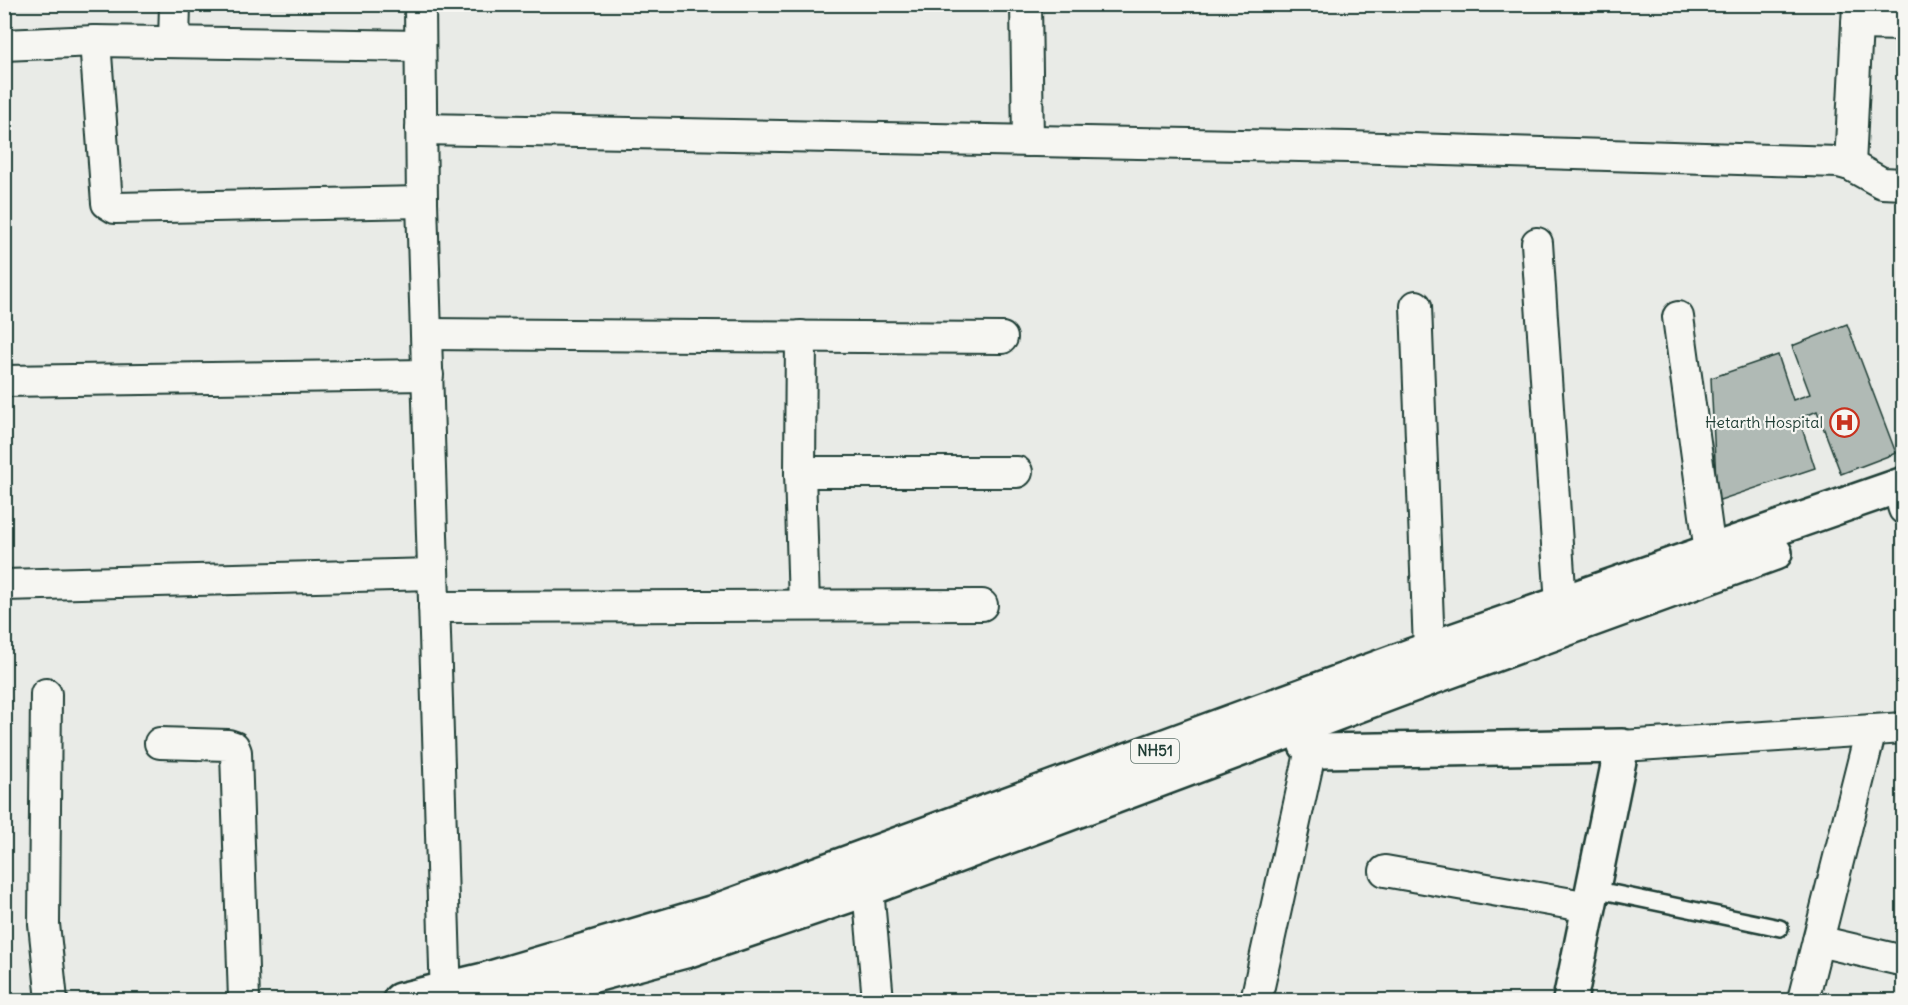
<svg xmlns="http://www.w3.org/2000/svg" width="1908" height="1005" font-family="Delius,sans-serif">
  <style>
    .building { fill: #b0bab5; stroke: #1f3d34; stroke-width: 1.5 }
    .lines { fill: none; stroke-linecap: round; stroke-linejoin: round }
    .lane-casing { stroke: #1f3d34; stroke-width: 20 }
    .street-casing { stroke: #1f3d34; stroke-width: 34 }
    .secondary-casing { stroke: #1f3d34; stroke-width: 38 }
    .highway-casing { stroke: #1f3d34; stroke-width: 38 }
    .lane { stroke: #f6f6f2; stroke-width: 15 }
    .street { stroke: #f6f6f2; stroke-width: 30 }
    .secondary { stroke: #f6f6f2; stroke-width: 33 }
    .highway { stroke: #f6f6f2; stroke-width: 33 }
    .labels { text-anchor: middle; stroke-width: 4.5; stroke-linejoin: round; paint-order: stroke }
    .shield { fill: #f6f6f2; stroke: #60746d; stroke-width: 1.5 }
    .shield-label { font-size: 15px; font-weight: bold; fill: #1f3d34 }
    .poi-label { font-size: 16px; fill: #1f3d34; stroke: #f6f6f2; text-anchor: end }
  </style>
  <rect width="100%" height="100%" fill="#e9ebe7"/>
  <filter id="ink" filterUnits="userSpaceOnUse"><feTurbulence type="fractalNoise" baseFrequency=".0167" numOctaves="2"/><feDisplacementMap in="SourceGraphic" scale="12" xChannelSelector="R" yChannelSelector="G"/><feConvolveMatrix kernelMatrix="1 2 1 2 8 2 1 2 1" color-interpolation-filters="sRGB"/></filter>
  <g filter="url(#ink)">
    <path class="building" d="M1847,324L1896,453L1841,474L1817,411L1799,419L1815,468L1717,501L1711,378L1778,355L1793,400L1810,394L1792,346Z"/>
    <g class="lines">
      <defs>
        <path id="lane" d="M1593,889L1780,928"/>
        <g id="street">
          <path d="M420,4L422,202L446,1000"/>
          <path d="M1026,4L1028,141"/>
          <path d="M1857,24L1904,25"/>
          <path d="M95,41L107,203L115,208L422,202"/>
          <path d="M174,42L175,4"/>
          <path d="M4,45L95,41L420,46"/>
          <path d="M421,129L1349,147L1839,162L1850,165L1882,183L1904,184"/>
          <path d="M1850,165L1858,4"/>
          <path d="M1537,243L1561,604"/>
          <path d="M1416,306L1429,649"/>
          <path d="M1678,317L1710,552"/>
          <path d="M427,334L1002,338"/>
          <path d="M801,336L800,472L804,605"/>
          <path d="M4,381L428,375"/>
          <path d="M800,472H1017"/>
          <path d="M1903,506L1904,509"/>
          <path d="M4,585L433,574"/>
          <path d="M434,607L982,605"/>
          <path d="M46,694L44,924L52,1000"/>
          <path d="M160,743L228,745L234,747L236,752L244,1000"/>
          <path d="M1622,746L1904,728"/>
          <path d="M1385,871L1589,907"/>
          <path d="M868,889L878,1000"/>
          <path d="M1818,941L1904,961"/>
          <path d="M1256,1000L1311,749"/>
          <path d="M1803,1000L1871,730"/>
        </g>
        <path id="secondary" d="M1309,724L1306,745L1311,749L1318,751L1622,746L1570,1000"/>
        <g id="highway">
          <path d="M400,1000L484,980L711,913L1429,649L1904,484"/>
          <path d="M500,1000L689,950L868,889L1436,676L1775,553"/>
        </g>
      </defs>
      <use href="#lane" class="lane-casing"/>
      <use href="#street" class="street-casing"/>
      <use href="#secondary" class="secondary-casing"/>
      <use href="#highway" class="highway-casing"/>
      <use href="#lane" class="lane"/>
      <use href="#street" class="street"/>
      <use href="#secondary" class="secondary"/>
      <use href="#highway" class="highway"/>
    </g>
  </g>
  <defs>
    <symbol id="hospital-ring" viewBox="-11 -11 22 22"><circle r="9.5" fill="#f6f6f2" stroke="#c8321e" stroke-width="1.5"/><path d="M-5-5h3v3.5h4V-5h3V5h-3V1.5h-4V5h-3Z" fill="#c8321e"/></symbol>
  </defs>
  <g fill-rule="evenodd">
    <use href="#hospital-ring" x="1828" y="406" width="33" height="33"/>
  </g>
  <g class="labels">
    <rect class="shield" x="1131" y="739" width="48" height="24" rx="4.5"/>
    <g class="shield-label">
      <text x="1155" y="756">NH51</text>
    </g>
    <g class="poi-label">
      <text x="1823" y="428">Hetarth Hospital</text>
    </g>
  </g>
  <rect width="1908" height="1005" fill="none" stroke="#f6f6f2" stroke-width="24"/>
  <rect x="12" y="12" width="1884" height="981" fill="none" stroke="#1f3d34" stroke-width="2" filter="url(#ink)"/>
</svg>
